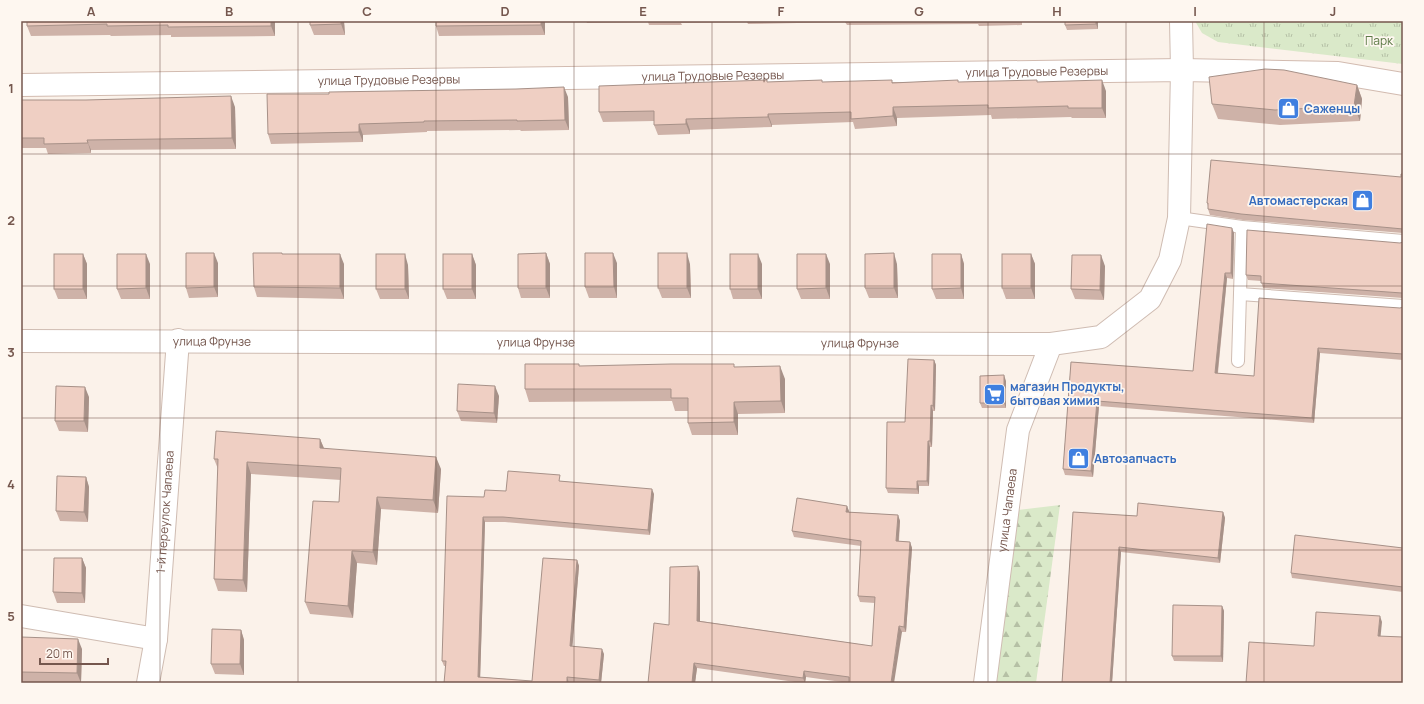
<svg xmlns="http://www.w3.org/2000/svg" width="1424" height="704" font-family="Manrope,sans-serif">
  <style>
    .forest { fill: url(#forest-firs) }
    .park { fill: url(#park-tufts) }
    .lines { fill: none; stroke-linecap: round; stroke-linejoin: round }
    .lane-casing { stroke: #cfbcb2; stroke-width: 14 }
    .street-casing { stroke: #cfbcb2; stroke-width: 24 }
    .secondary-casing { stroke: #d2bbb0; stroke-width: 24 }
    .lane { stroke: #fff; stroke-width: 12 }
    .street { stroke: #fff; stroke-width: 22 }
    .secondary { stroke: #fff; stroke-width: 22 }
    .wall { fill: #ceb2a8 }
    .shaded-wall { fill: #a79188 }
    .building { fill: #efcfc3; stroke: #a79188 }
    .grid { fill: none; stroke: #75574e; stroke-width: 1; stroke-opacity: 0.55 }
    .labels { text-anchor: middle; stroke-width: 3.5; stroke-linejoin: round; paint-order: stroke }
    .park-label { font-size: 12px; fill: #5d7a47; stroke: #fef7f0 }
    .street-label { font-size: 12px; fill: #75574e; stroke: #fef7f0 }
    .shop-label { font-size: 12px; font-weight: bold; fill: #366cbe; stroke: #fef7f0; text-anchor: start }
    .neatline { fill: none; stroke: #75574e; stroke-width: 1.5 }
    .grid-label { font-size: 13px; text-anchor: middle; font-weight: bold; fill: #75574e }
  </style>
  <defs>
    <pattern id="forest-firs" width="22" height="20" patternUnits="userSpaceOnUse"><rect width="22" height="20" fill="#dae9c9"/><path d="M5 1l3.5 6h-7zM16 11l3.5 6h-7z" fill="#b5c0a5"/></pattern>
    <pattern id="park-tufts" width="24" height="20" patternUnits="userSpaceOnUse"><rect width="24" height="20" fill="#dae9c9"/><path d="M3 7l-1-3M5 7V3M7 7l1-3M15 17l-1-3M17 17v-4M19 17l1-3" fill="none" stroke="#b5c0a5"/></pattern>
  </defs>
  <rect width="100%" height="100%" fill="#fbf2ea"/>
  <path class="forest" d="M1060,505L1036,683H994L1018,510Z"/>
  <path class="park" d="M1195,21H1403V64L1218,42L1202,33Z"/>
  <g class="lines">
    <defs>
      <g id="lane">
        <path d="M1179,218L1242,227L1403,241"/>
        <path d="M1240,294L1403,306"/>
        <path d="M1238,361L1242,227"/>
      </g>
      <g id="street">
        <path id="s1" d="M21,341L1051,344L1101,337L1150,299L1170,260L1179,218L1182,70L1181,21"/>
        <path d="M21,616L156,639"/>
        <path id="s2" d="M148,683L156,639L178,340"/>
        <path id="s3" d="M985,683L1018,430L1051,344"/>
      </g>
      <g id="secondary">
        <path id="s4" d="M21,85L1182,70L1338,73L1403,84"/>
      </g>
    </defs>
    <use href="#lane" class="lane-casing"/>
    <use href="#street" class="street-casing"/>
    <use href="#secondary" class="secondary-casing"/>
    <use href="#lane" class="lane"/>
    <use href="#street" class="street"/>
    <use href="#secondary" class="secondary"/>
  </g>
  <g class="wall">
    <path d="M27,21H275V36L171,37V35L111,36L110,35L31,36L27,26Z"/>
    <path d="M344,21L345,35H314L310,25Z"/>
    <path d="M545,21V35L439,36L436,26Z"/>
    <path d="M586,21H1022V25L979,26L978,24L847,25L845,22L748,24L747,22L681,23L682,25H649L648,22L587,23Z"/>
    <path d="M1098,21V29L1067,30L1065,25Z"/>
    <path d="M822,80V82H1038L1106,91V118H1072L1071,117L992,119L991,115L897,118V126L855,129L853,122L772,125V127L690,130V134L658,135L654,125V121L603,122L599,112L767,82Z"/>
    <path d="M1357,85L1362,99L1360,121L1280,125L1218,119L1212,104Z"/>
    <path d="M568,97L569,130L521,131L520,130L427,131V132L363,135V142L271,144L268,134Z"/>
    <path d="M21,100L235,107L236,149L91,150V153L48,154L46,148H21Z"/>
    <path d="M1403,174V233L1243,220L1210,215L1208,209V206L1207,203L1401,177Z"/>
    <path d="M1234,233L1233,279L1227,278L1218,373L1254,376L1400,308L1403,307V360L1320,353L1314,423L1099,406L1093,477L1065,475L1063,469L1071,362L1193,371Z"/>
    <path d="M1403,242V298L1263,288L1261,281L1248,280L1246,275L1400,243Z"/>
    <path d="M546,253L550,264V298H521L518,288Z"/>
    <path d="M83,254L87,264V299H58L54,289Z"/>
    <path d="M283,254L344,264V299L257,297L254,287Z"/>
    <path d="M472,254L476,265V299H447L443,289Z"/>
    <path d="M961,254L964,264V299H936L932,289Z"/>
    <path d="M1031,254L1035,264V299H1006L1002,288Z"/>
    <path d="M218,263V297L189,298L186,288Z"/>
    <path d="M617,263V298H589L585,287Z"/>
    <path d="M150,264V299H121L117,289Z"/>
    <path d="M690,264L691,298H662L658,288Z"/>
    <path d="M762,264V299H733L730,289Z"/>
    <path d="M830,264V299H801L797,289Z"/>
    <path d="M897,264L898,298H869L865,288Z"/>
    <path d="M408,265L409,299H380L376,289Z"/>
    <path d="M1105,266L1104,300L1075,299L1071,289Z"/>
    <path d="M934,360L936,365L935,411H933L932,447H930L929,486H919V494L888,493L886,488Z"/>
    <path d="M580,366L735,367L785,379V413L738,414V435H692L688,423V411H675L672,401L529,402L525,389Z"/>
    <path d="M1006,381V408H982L980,403Z"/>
    <path d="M499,396L497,423L461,421L457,411Z"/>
    <path d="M89,397L88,432L59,431L55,421Z"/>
    <path d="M320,439L324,448L441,469L438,513L381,509L377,565L357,563L353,618L310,614L305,602L339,502L341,480L251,474L247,592L218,591L214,579L218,469L214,459Z"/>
    <path d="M86,477L89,487L88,522L60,521L56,511Z"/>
    <path d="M561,481L654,494L650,535L505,522H485L480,677L532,681L577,560L579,566L572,647L604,654L601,683H444L446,666H444L442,661L484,497L506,491Z"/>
    <path d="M847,506L849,512L898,515L900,521L899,541L910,542L912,548L906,632H902L849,683L806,677L805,683H802L697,668L695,683H648L669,625L700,572V621L872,646L875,603L860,602L858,596L861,546L794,537L792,531Z"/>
    <path d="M1073,512L1137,516L1223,512L1225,518L1220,563L1121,552L1112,683H1062Z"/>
    <path d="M1403,548V592L1292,578L1291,573Z"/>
    <path d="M82,558L86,568L85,603H57L53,592Z"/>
    <path d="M1222,606L1224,611L1223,662L1174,661L1172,656Z"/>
    <path d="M241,630L244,640V675L215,674L211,664Z"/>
    <path d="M21,637L82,649L81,683L21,682Z"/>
  </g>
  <g class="shaded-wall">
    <path d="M271,21H275V36L271,26Z"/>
    <path d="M341,21H344L345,35L341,24Z"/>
    <path d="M541,21H545V35L541,25Z"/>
    <path d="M1096,21H1098V29L1096,24Z"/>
    <path d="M1102,80L1106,91V118L1102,108Z"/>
    <path d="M1357,85L1362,99L1360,121L1354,106Z"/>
    <path d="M564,87L568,97L569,130L565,120Z"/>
    <path d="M231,96L235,107L236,149L232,138Z"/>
    <path d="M893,107L897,118V126L893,116Z"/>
    <path d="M768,114L772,125V127L768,117Z"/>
    <path d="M686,119L690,130V134L686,124Z"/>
    <path d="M359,124L363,135V142L359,132Z"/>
    <path d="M87,140L91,150V153L88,143Z"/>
    <path d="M1232,228L1234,233L1233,279L1231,273Z"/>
    <path d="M214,253L218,263V297L214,287Z"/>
    <path d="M546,253L550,264V298L546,288Z"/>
    <path d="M613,253L617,263V298L614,287Z"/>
    <path d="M687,253L690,264L691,298L687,288Z"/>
    <path d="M894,253L897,264L898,298L894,288Z"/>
    <path d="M83,254L87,264V299L83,289Z"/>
    <path d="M146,254L150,264V299L146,288Z"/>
    <path d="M340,254L344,264V299L340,288Z"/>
    <path d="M405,254L408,265L409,299L405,289Z"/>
    <path d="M472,254L476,265V299L472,289Z"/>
    <path d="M758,254L762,264V299L758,289Z"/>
    <path d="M826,254L830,264V299L826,288Z"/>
    <path d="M961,254L964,264V299L961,288Z"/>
    <path d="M1031,254L1035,264V299L1031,288Z"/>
    <path d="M1101,255L1105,266L1104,300L1100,290Z"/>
    <path d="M1225,273L1227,278L1217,378L1215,373Z"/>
    <path d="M1318,348L1320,353L1314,423L1312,418Z"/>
    <path d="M934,360L936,365L935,411L933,406Z"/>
    <path d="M780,366L785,379V413L781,401Z"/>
    <path d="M1004,375L1006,381V408L1004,403Z"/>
    <path d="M495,386L499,396L497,423L494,413Z"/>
    <path d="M85,387L89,397L88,432L84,421Z"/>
    <path d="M1097,401L1099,406L1093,477L1091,471Z"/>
    <path d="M734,402L738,414V435L734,422Z"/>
    <path d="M931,405L933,411L932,447L930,441Z"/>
    <path d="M320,439L325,451L320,448Z"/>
    <path d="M928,441L930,447L929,486L927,481Z"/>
    <path d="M436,457L441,469L438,513L433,500Z"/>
    <path d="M247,462L251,474L247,592L243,580Z"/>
    <path d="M86,477L89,487L88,522L84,512Z"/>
    <path d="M917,481L919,486V494L917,489Z"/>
    <path d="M652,489L654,494L650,535L648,530Z"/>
    <path d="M377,497L381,509L377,565L373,552Z"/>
    <path d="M847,506L849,511L848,518L846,512Z"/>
    <path d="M1223,512L1225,518L1220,563L1218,558Z"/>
    <path d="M898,515L900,521L898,547L896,541Z"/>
    <path d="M483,517L485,522L480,683L478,677Z"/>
    <path d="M910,542L912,548L906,632L904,627Z"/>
    <path d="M1119,547L1121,552L1112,683H1110Z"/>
    <path d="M352,551L357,563L353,618L348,606Z"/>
    <path d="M82,558L86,568L85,603L82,593Z"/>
    <path d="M577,560L579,566L572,652L570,646Z"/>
    <path d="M698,566L700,572V627L697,621Z"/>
    <path d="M1222,606L1224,611L1223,662L1221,656Z"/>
    <path d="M1380,616L1382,622L1380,642L1378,636Z"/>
    <path d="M899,626L902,632L894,683H891Z"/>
    <path d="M241,630L244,640V675L240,664Z"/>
    <path d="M78,639L82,649L81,683L77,673Z"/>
    <path d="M602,649L604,654L601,683H600L599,680Z"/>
    <path d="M694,663L697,668L695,683H692Z"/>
    <path d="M804,671L806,677L805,683L803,678Z"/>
    <path d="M567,677L569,683H567Z"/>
  </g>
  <g class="building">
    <path d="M27,21H271V26L168,27V25L107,26V24L27,26Z"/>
    <path d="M310,21H341V24L310,25Z"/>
    <path d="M436,21H541V25L436,26Z"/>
    <path d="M1065,21H1096V24L1065,25Z"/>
    <path d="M1265,69L1284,70L1357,85L1354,106L1275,110L1212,104L1209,77Z"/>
    <path d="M767,80V82L822,80V82L892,80V83L958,80V82L1037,80V82L1102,80V108H1068V106L988,108V105L893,107V116L851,119V112L768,114V117L686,119V124L654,125V111L599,112V86Z"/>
    <path d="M564,87L565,120L517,121V120L424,121V122L359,124V132L268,134L267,94H329V92L516,89Z"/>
    <path d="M231,96L232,138L87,140L88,143L44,144V138H21V100H86Z"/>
    <path d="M1211,160L1401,177V174H1403V229L1241,214L1208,209V203H1207Z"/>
    <path d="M1207,224L1232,228L1231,273H1225L1215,373L1254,376L1259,298L1400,308L1403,307V354L1318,348L1312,418L1097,401L1091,471L1063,469L1071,362L1193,371Z"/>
    <path d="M1247,230L1400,243L1403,242V294L1402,293L1261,283V276L1246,275Z"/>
    <path d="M186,253H214V287L186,288Z"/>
    <path d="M253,253H282V254H340V288L254,287Z"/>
    <path d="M546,253V288H518V254Z"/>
    <path d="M585,253H613L614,287H585Z"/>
    <rect x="658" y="253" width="29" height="35"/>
    <path d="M894,253V288H865V254Z"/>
    <rect x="54" y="254" width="29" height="35"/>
    <path d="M117,254H146V288L117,289Z"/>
    <rect x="376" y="254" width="29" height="35"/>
    <rect x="443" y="254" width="29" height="35"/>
    <rect x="730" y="254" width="28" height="35"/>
    <path d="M797,254H826V288L797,289Z"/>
    <path d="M932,254H961V288L932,289Z"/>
    <rect x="1002" y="254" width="29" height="34"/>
    <path d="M1072,255H1101L1100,290L1071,289Z"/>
    <path d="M908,359L934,360L933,406L931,405L930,441H928L927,481H917V489L886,488L887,422H905Z"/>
    <path d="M525,364H579V366L671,364H734V367L780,366L781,401L734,402V422L688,423V398H671V389H525Z"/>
    <path d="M1004,375V403H980V376Z"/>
    <path d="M458,384L495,386L494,413L457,411Z"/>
    <path d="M56,386L85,387L84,421H55Z"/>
    <path d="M216,431L320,439V448L436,457L433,500L377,497L373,552L352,551L348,606L305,602L313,501L339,502L341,468L247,462L243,580L214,579L218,459H214Z"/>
    <path d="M508,471L560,475L559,481L652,489L648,530L503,517H483L478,677L532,681L543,558L577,560L570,646L602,649L599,680L567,677V683H444L446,661H442L447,496L484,497L485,490L506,491Z"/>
    <path d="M57,476L86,477L84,512L56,511Z"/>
    <path d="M797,498L847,506L846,512L898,515L896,541L910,542L904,627L899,626L891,683H849V677L804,671L803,678L694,663L692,683H648L654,623L669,625L670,567L698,566L697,621L872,646L875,597L858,596L861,541L792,531Z"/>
    <path d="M1138,503L1223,512L1218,558L1119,547L1110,683H1062L1073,512L1137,516Z"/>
    <path d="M1295,535L1403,548V587L1291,573Z"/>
    <path d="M54,558H82V593L53,592Z"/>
    <path d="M1173,605L1222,606L1221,656H1172Z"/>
    <path d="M1316,612L1380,616L1378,636L1403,637V683H1246L1249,642L1314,646Z"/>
    <path d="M212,629L241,630L240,664H211Z"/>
    <path d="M21,637L78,639L77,673L21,672Z"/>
  </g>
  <path class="grid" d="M160,21V683M298,21V683M436,21V683M574,21V683M712,21V683M850,21V683M988,21V683M1126,21V683M1264,21V683M21,154H1403M21,286H1403M21,418H1403M21,550H1403"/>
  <defs>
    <symbol id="shop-square" viewBox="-11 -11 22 22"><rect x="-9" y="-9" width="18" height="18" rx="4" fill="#3f7fe0" stroke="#fef7f0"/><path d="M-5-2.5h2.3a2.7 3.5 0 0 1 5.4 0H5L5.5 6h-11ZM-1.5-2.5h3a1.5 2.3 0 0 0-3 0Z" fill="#fff"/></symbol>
    <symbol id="supermarket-square" viewBox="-11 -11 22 22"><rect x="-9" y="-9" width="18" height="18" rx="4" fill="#3f7fe0" stroke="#fef7f0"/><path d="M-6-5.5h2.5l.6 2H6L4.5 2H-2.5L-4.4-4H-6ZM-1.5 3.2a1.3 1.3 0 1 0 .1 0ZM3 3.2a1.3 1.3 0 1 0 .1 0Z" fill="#fff"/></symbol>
  </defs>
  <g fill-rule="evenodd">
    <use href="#shop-square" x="1276" y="96" width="25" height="25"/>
    <use href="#shop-square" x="1350" y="188" width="25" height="25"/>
    <use href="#supermarket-square" x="982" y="382" width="25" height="25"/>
    <use href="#shop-square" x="1066" y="446" width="25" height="25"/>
  </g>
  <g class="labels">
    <g class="park-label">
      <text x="1379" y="45">Парк</text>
    </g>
    <g class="street-label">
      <text dy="4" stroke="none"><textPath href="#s4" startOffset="1016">улица Трудовые Резервы</textPath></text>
      <text dy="4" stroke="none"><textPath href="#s4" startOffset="692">улица Трудовые Резервы</textPath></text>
      <text dy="4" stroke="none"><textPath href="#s4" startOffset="368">улица Трудовые Резервы</textPath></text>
      <text dy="4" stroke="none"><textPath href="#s1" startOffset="191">улица Фрунзе</textPath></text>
      <text dy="4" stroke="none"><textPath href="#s1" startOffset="515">улица Фрунзе</textPath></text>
      <text dy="4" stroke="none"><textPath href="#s1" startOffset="839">улица Фрунзе</textPath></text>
      <text dy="4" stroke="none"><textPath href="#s3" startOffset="174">улица Чапаева</textPath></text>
      <text dy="4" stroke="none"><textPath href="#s2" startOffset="172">1-й переулок Чапаева</textPath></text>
    </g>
    <g class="shop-label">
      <text x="1304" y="113">Саженцы</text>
      <text x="1348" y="205" text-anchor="end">Автомастерская</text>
      <text x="1010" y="391">магазин Продукты,<tspan x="1010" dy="14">бытовая химия</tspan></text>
      <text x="1094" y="463">Автозапчасть</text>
    </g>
  </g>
  <rect width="1424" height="704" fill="none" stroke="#fef7f0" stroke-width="44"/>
  <path d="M40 658v6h68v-6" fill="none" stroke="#75574e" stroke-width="2"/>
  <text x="46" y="658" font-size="12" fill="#75574e" stroke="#fef7f0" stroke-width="3" paint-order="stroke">20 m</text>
  <rect x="22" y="22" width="1380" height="660" class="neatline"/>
  <g class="grid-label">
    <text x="91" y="16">A</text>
    <text x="229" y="16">B</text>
    <text x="367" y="16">C</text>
    <text x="505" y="16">D</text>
    <text x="643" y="16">E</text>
    <text x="781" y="16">F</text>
    <text x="919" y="16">G</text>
    <text x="1057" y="16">H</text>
    <text x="1195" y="16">I</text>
    <text x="1333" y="16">J</text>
    <text x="11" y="93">1</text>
    <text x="11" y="225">2</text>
    <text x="11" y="357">3</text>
    <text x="11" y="489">4</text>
    <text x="11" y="621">5</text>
  </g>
</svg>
